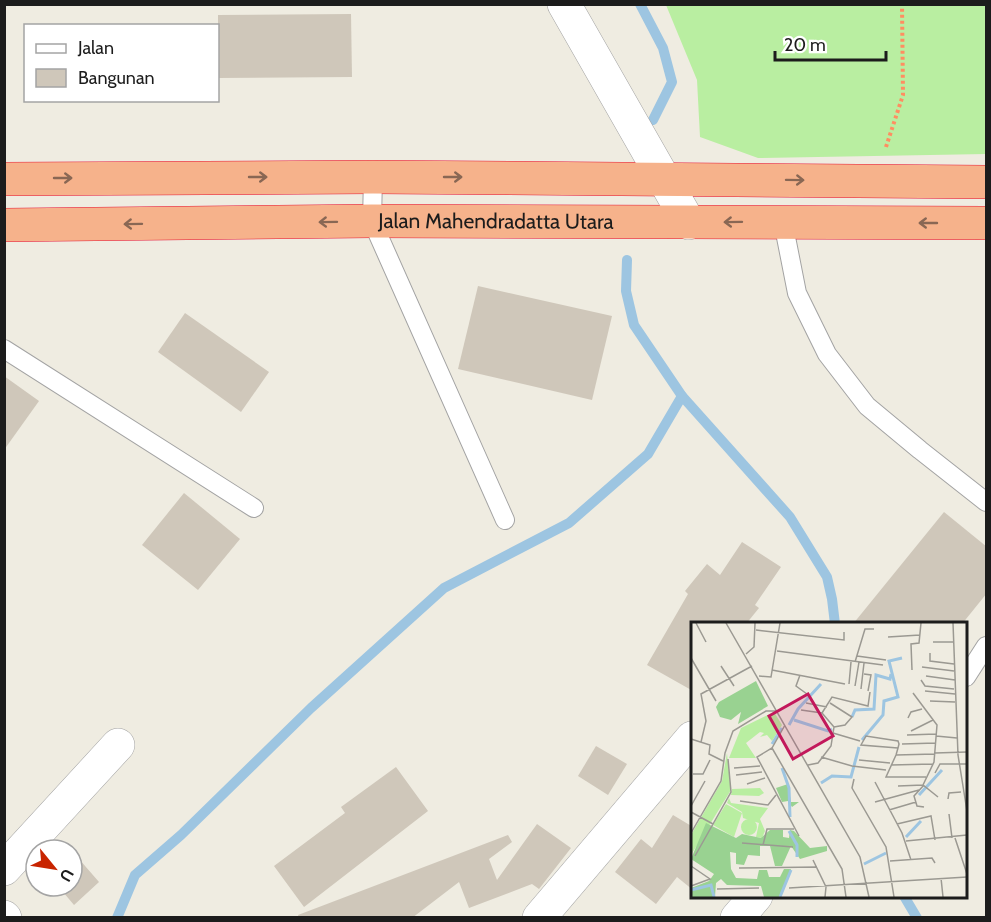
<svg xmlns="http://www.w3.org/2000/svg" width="991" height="922" font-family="Cabin,sans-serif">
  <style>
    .grass { fill: #b9eea1 }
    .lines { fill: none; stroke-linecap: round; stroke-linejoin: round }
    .stream { stroke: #9dc5e1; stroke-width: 10 }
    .building { fill: #cfc7ba }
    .service-casing { stroke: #a3a3a3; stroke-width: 20 }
    .minor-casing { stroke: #a3a3a3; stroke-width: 34 }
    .trunk-casing { stroke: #e61436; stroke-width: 34 }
    .path { stroke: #ff8e61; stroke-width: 4; stroke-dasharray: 3 3; stroke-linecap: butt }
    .service { stroke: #fff; stroke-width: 18 }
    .minor { stroke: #fff; stroke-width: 33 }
    .trunk { stroke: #f6b28b; stroke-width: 33 }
    .oneway { stroke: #896754 }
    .labels { text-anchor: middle; stroke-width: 4.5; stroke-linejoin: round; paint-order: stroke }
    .street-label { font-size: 21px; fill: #1c1c1c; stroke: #fff }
    .inset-river { fill: none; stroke: #9dc5e1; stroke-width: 3 }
    .inset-road { fill: none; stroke: #9b9992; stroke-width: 1.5 }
    .view { fill: #c2185b; fill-opacity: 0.15; stroke: #c2185b; stroke-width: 3 }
    .inset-edge { fill: none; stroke: #1c1c1c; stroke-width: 3 }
  </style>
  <rect width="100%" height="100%" fill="#efece1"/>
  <path class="grass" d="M666,5H986V154L758,158L700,137L697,80Z"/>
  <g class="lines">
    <g class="stream">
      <path d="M640,4L663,48L672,82L653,120"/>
      <path d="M627,260L626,291L634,325L682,396L790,517L827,577L832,599L835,624"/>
      <path d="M904,896L917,918"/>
      <path d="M117,918L135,875L181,835L311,708L444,588L569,523L648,454L682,396"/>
    </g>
  </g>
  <g class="building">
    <path d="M351,14L352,77L218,78V15Z"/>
    <path d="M478,286L612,316L592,400L458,369Z"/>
    <path d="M185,313L269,372L241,412L158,352Z"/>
    <path d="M4,376L39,401L4,450Z"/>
    <path d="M184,493L240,539L198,590L142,545Z"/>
    <path d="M944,512L987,547V593L962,624H853Z"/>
    <path d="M742,542L781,567L755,605L759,608L746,624H693V691L647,665L688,594L685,591L707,564L720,575Z"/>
    <path d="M596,746L627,764L608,795L578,776Z"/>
    <path d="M396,767L428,811L304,907L274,866L345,813L341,807Z"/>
    <path d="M673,815L693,827V890L677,877L656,904L615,872L641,839L652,848Z"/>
    <path d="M537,824L571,848L539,889L532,884L469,908L459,882L412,918H299L298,915L508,835L512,842L489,859L497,880Z"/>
    <path d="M72,851L99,882L74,905L58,886H72Z"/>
  </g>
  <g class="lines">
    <defs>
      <g id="service">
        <path d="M373,177L372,221L505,520"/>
        <path d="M783,222L797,293L827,354L867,406L920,450L986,502"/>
        <path d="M4,349L254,508"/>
        <path d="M966,677L986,646"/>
      </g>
      <g id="minor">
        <path d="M564,4L689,223"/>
        <path d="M4,869L118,745"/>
        <path d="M4,917L5,918"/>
        <path d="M539,918L692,738"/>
        <path d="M737,918L756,896"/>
      </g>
      <g id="trunk">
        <path d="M4,179L373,177L986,182"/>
        <path id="s1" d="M4,225L372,221L986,223"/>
      </g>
    </defs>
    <use href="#service" class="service-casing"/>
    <use href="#minor" class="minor-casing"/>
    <use href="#trunk" class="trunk-casing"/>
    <path class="path" d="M886,147L903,95L902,4"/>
    <use href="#service" class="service"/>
    <use href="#minor" class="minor"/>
    <use href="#trunk" class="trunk"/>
  </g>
  <defs><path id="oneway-shaft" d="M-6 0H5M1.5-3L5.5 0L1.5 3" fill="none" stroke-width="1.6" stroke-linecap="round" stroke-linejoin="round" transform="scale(1.5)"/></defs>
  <g class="oneway">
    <use href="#oneway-shaft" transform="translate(258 177)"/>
    <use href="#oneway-shaft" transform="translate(453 177)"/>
    <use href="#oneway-shaft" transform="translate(63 178)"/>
    <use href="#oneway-shaft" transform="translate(795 180) rotate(1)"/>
    <use href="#oneway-shaft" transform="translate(328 222) rotate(179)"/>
    <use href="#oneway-shaft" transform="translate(733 222) rotate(179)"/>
    <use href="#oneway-shaft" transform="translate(928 223) rotate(-180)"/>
    <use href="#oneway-shaft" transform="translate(133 224) rotate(179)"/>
  </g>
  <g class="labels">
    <g class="street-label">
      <text dy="7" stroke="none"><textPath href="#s1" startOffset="492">Jalan Mahendradatta Utara</textPath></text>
    </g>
  </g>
  <g transform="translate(691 622)">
    <rect width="276" height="276" fill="#efece1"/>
    <path d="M83,90L91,103L81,119L76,113L69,115L73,111L69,110L55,121L65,136H38L50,106ZM36,131L40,168L0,233V213L31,159ZM69,166L73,171L68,174L40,173L41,167ZM38,176L40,181L77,186L69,197L74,209L71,216L65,215L68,201L52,196L51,190L36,181ZM35,182L51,191L43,215L22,203ZM50 205a8 8 0 1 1 16 0a8 8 0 1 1-16 0Z" fill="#b9eea1"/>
    <path d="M65,59L77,84L47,102L50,90L40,98L29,95L25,85L28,80ZM97,162L100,180H108L101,185L97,179L91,180L85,166ZM15,201L45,216L51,212L70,216L79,208H92V215L98,216L99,208L103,209L119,226L136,224V229L109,237L100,224L91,244H84L79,224H69V234L57,233L53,243L45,242V231L39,230L40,247L45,256L66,257L68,248H76L78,255H89L93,247H100L88,275H73L70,264L36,263L30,257L25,261L24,275H0V266L18,259L23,252L0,237Z" fill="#99d291"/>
    <path class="inset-river" d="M161,95L164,88L183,87L185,53L199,57L200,52M103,98L137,109L141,107M98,103L107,87L130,62M171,118L192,93L193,79L207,75L198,39L211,36M81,122L91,106M91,146L98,166L99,195M130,161L141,154L160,155L168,125M228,173L251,148M98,209L106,223V235M215,215L230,199M173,242L195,231M0,268L20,263L23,275M89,275L100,248"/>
    <path class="inset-road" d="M5,1L15,20M35,1L169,235L178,275M262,1L267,133L276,189M65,8L153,18V10M197,15L229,13M242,20H263M86,29L192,43M239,31V39L263,42M55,32L63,25L64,1M166,34L195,38M0,36L25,79M164,40L174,7H183M30,44L43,64M231,45L263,49M81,48L154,62M221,48L220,22L228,21L230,1M173,52L180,53L177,69M109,53L105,64L116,72M68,54L80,55L89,1M235,54L264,58M230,58L234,64L263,67M158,62L160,40M164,64L168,40M170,67L173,41M234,69L264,72M222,71L246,103L243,140L232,163M239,79L264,80M115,81L136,85M139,81L161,95L154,103L143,105M110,88L131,91L143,105M131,91L141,75L177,84L179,70M217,96L220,90L231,87M94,103L81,126L66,135L108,214M220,109L242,98M142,111L169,119M216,113L245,112M245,114L266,116M0,117L19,123L18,132L32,139M10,120L15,99L10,72L61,44M211,122L245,121M81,126L151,247L155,275M207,126L170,123L175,114L207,119L208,122L207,126L205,133L195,155H235M244,131L276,130M205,133L244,132M130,135L161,144L195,148M168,138L199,141M117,143L127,141L140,124L143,105M200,143L242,142M43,146L69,144M244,151L249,142H276M2,152H12L19,138M45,153L71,150M163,157L161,166L195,225L203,275M184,160L211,211L220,238M56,162L74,156M207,164L232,163L247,175M257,177L258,171L270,170M49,179L77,183L85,173M184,180L228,168M0,184L14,159M233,185L226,184L223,174L233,163M198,188L225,180M0,190L22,202M258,192L261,216M206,202L240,194L244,218M0,211L30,159L34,131L42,109L75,89H85M264,216L276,252M215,219L276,213M51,221L102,225M72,223L76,207H103M4,234L40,170L37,137M122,238L135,265L134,275M199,239L241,236L244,241M0,244L19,257L0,264M48,246L126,245M250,256L252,275M98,266L276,255M26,267L68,266"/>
    <path class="view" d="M117,72L142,114L102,137L78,94Z"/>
    <rect width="276" height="276" class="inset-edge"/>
  </g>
  <rect width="991" height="922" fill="none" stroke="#1c1c1c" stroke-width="12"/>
  <rect x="24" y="24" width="195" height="78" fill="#ffffff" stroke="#a4a4a4" stroke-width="1.5"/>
  <rect x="36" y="44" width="30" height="9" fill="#ffffff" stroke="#a4a4a4" stroke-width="1.5"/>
  <text x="78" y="54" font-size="18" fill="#1c1c1c">Jalan</text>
  <rect x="36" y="69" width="30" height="18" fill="#cfc7ba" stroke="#a4a4a4" stroke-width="1.5"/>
  <text x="78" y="84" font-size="18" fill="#1c1c1c">Bangunan</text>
  <g transform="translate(54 868) rotate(120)"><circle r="28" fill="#ffffff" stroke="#a4a4a4" stroke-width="1.5"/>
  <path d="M0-4.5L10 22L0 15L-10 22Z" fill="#c82400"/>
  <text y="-9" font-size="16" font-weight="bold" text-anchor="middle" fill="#1c1c1c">U</text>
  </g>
  <path d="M775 51v9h111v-9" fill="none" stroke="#1c1c1c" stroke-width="3"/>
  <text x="784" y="51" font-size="18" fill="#1c1c1c" stroke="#ffffff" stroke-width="4.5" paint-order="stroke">20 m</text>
</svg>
